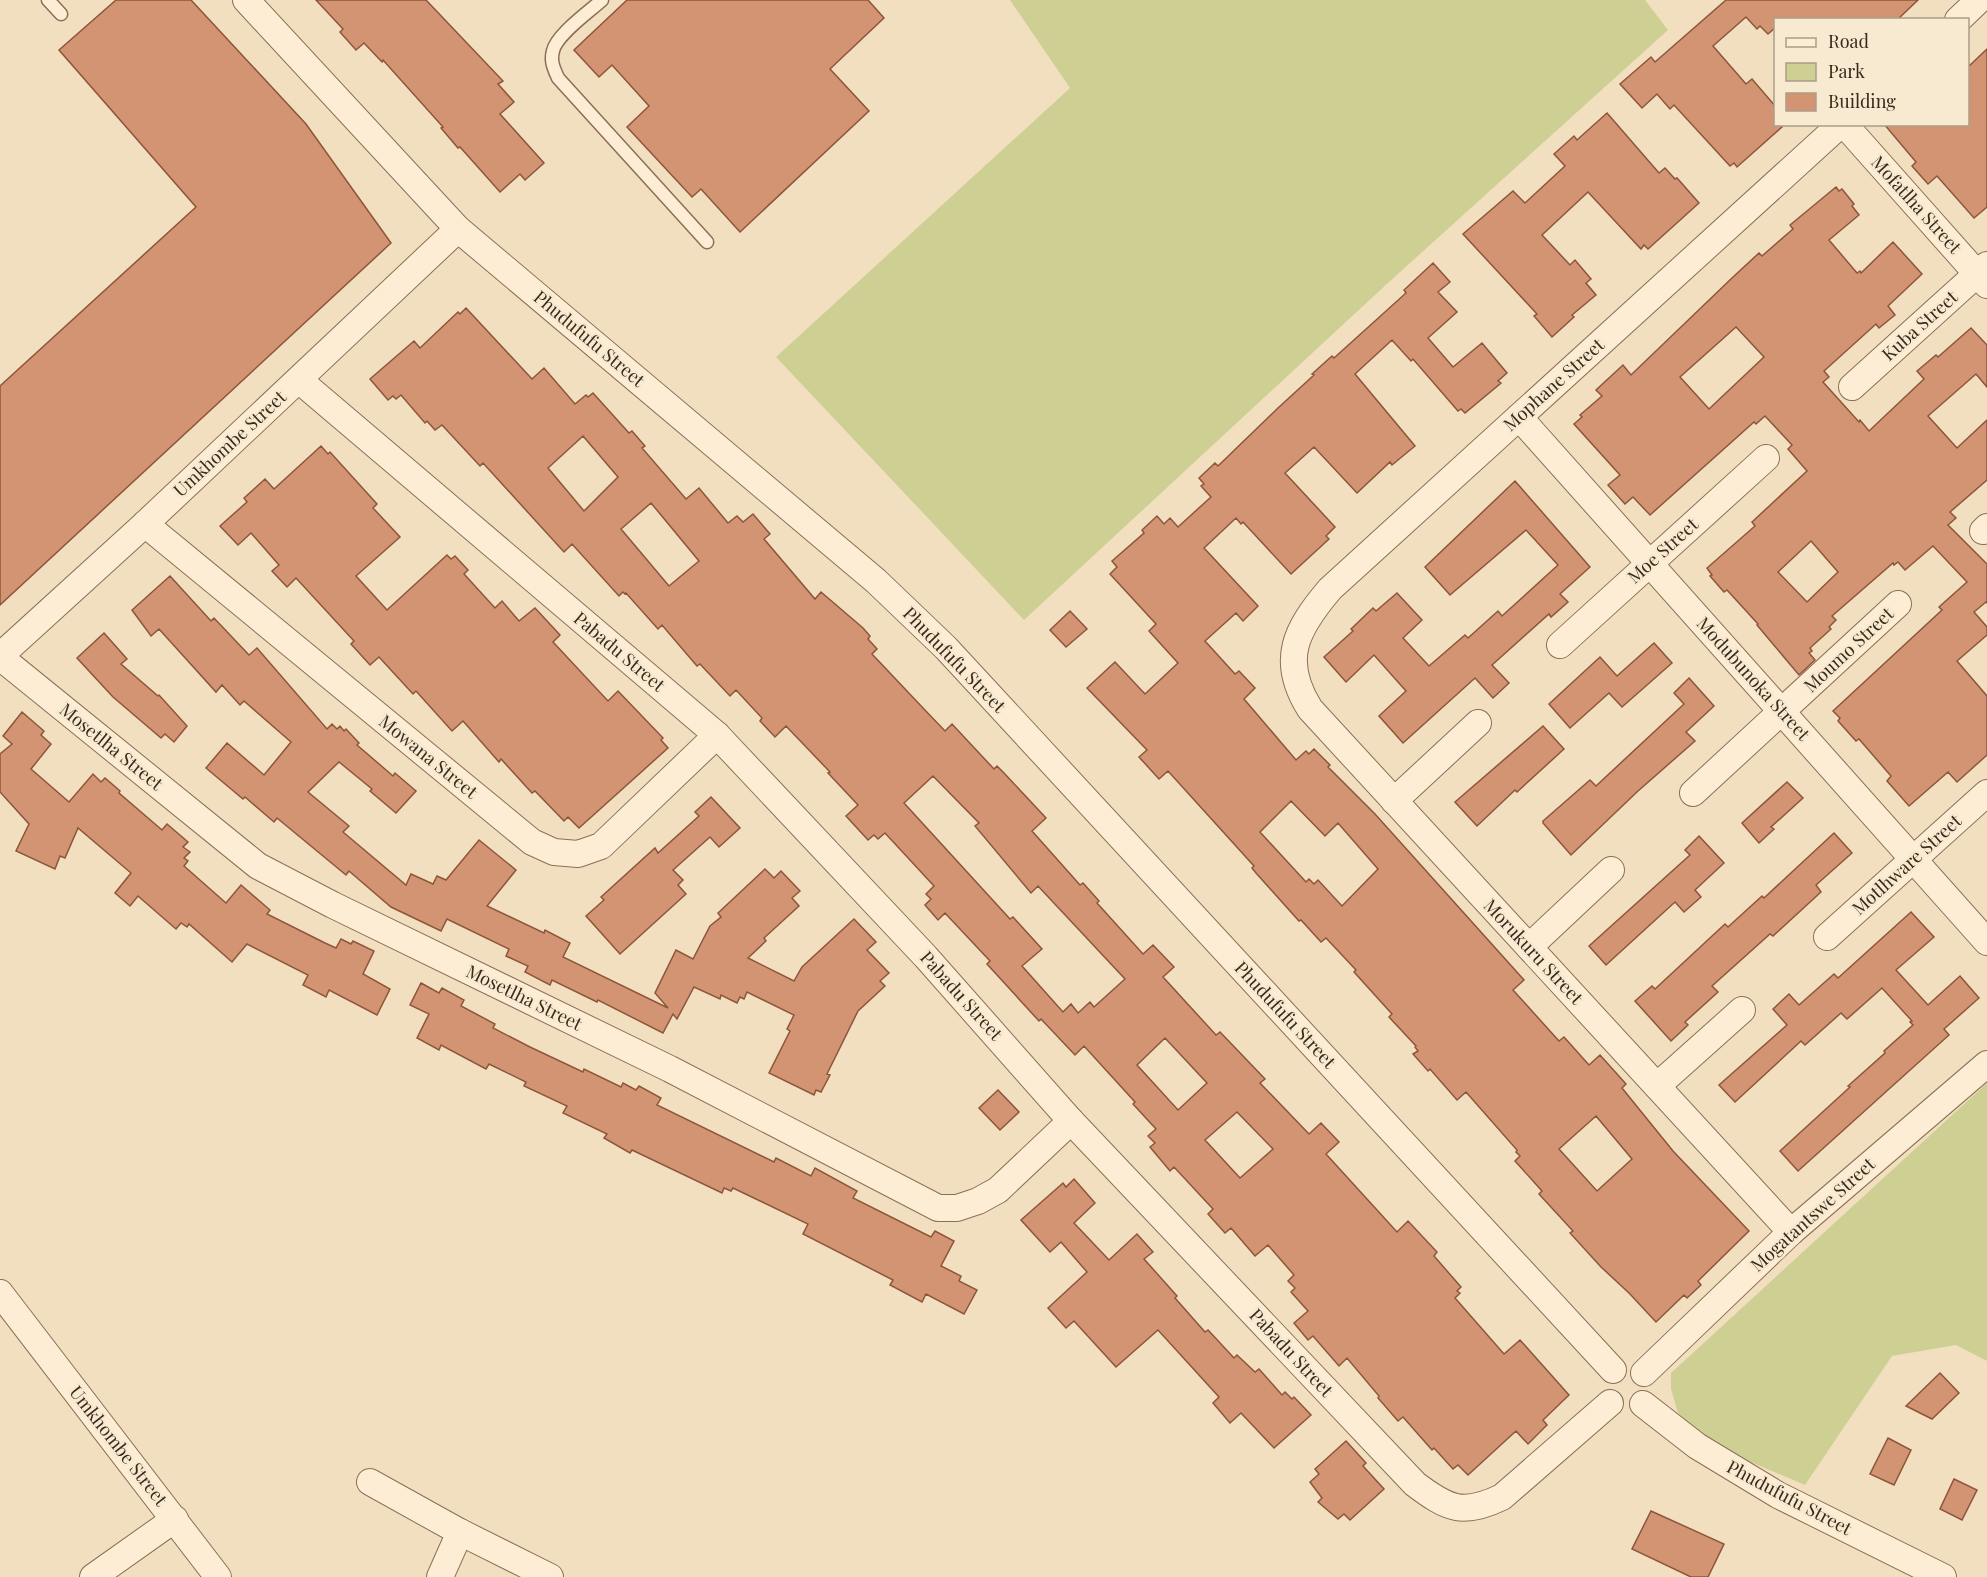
<svg xmlns="http://www.w3.org/2000/svg" width="1987" height="1577" font-family="'Playfair Display',serif">
  <style>
    .green { fill: #ced093 }
    .building { fill: #d39473; stroke: #8d553a; stroke-width: 1.5; fill-rule: evenodd }
    .lines { fill: none; stroke-linecap: round; stroke-linejoin: round }
    .lane-casing { stroke: #8c6f56; stroke-width: 15 }
    .street-casing { stroke: #8c6f56; stroke-width: 28 }
    .lane { stroke: #fcedd4; stroke-width: 12 }
    .street { stroke: #fcedd4; stroke-width: 26 }
    .labels { text-anchor: middle; stroke-width: 5; stroke-linejoin: round; paint-order: stroke }
    .street-label { font-size: 18px; fill: #3a291c; stroke: #f8ead0 }
  </style>
  <rect width="100%" height="100%" fill="#f2dfc0"/>
  <g class="green">
    <path d="M1010,0H1645L1668,30L1389,282L1024,620L776,357L1070,88Z"/>
    <path d="M1987,1083V1361L1956,1345L1892,1356L1805,1485L1713,1446L1678,1413L1671,1389V1373Z"/>
  </g>
  <g class="building">
    <path d="M116,0H191L306,124L391,243L0,605V386L196,207L59,50Z"/>
    <path d="M316,0H426L503,81L498,84L514,102L500,114L544,163L525,180L520,174L500,192L460,147L458,148L441,128L443,127L383,60L382,62L364,43L356,50L340,32L343,29Z"/>
    <path d="M627,0H868L884,18L830,69L869,111L740,232L701,189L692,197L627,127L649,106L612,65L599,77L574,50Z"/>
    <path d="M1726,0H1918L1897,20H1776V27L1768,34L1760,26L1757,29L1746,17L1713,46L1746,84L1752,79L1776,107V124H1779L1782,127L1737,167L1734,163L1730,166L1674,105L1670,109L1657,94L1642,108L1620,84L1651,57L1655,62Z"/>
    <path d="M1987,49V207L1974,218L1937,176L1928,184L1912,166L1916,162L1884,124H1968V67Z"/>
    <path d="M1607,113L1659,173L1665,168L1675,179L1677,178L1699,203L1648,249L1644,245L1641,249L1588,192L1542,235L1570,265L1575,260L1591,279L1586,283L1596,295L1572,315L1574,317L1552,337L1534,316L1537,314L1463,234L1513,191L1525,203L1565,166L1554,154L1574,136L1577,140Z"/>
    <path d="M1836,187L1839,191L1842,189L1854,204L1852,206L1859,215L1829,240L1857,273L1860,271L1861,273L1893,242L1922,274L1888,306L1895,315L1879,328L1876,324L1824,371L1829,377L1823,382L1859,422L1860,420L1869,431L1924,379L1917,371L1936,355L1938,357L1971,328L1987,345V387L1976,374L1928,416L1957,448L1987,420V480L1950,512L1956,518L1948,525L1987,564V603L1986,602L1974,612L1987,627V635L1957,661L1987,696V755L1957,782L1948,772L1909,806L1887,781L1891,776L1859,739L1856,741L1838,721L1840,718L1833,711L1942,610L1939,607L1967,582L1933,546L1905,570L1898,562L1894,565L1893,563L1832,616L1836,620L1829,627L1831,629L1810,648L1812,651L1809,653L1815,660L1799,675L1757,625L1758,624L1727,590L1724,592L1710,576L1712,575L1707,568L1755,526L1752,522L1807,471L1788,449L1792,445L1765,416L1756,424L1754,422L1650,515L1633,497L1625,504L1608,485L1620,475L1574,424L1582,417L1580,415L1602,396L1596,390L1623,365L1631,375L1732,278L1759,253L1762,256L1793,229L1790,225ZM1736,327L1764,357L1709,409L1680,377ZM1811,541L1838,572L1807,602L1778,572Z"/>
    <path d="M1433,263L1450,282L1438,292L1457,312L1428,338L1453,367L1482,343L1507,373L1498,381L1501,383L1465,413L1461,409L1458,411L1413,359L1411,361L1392,340L1355,374L1415,446L1392,465L1390,462L1357,493L1314,447L1285,473L1335,527L1326,536L1329,539L1291,574L1243,522L1241,524L1236,518L1204,548L1258,606L1243,621L1236,613L1205,641L1235,674L1239,671L1255,688L1244,699L1296,760L1306,751L1309,754L1314,749L1330,765L1328,767L1375,814L1524,980L1513,990L1559,1041L1564,1037L1589,1065L1600,1055L1626,1084L1622,1088L1673,1151L1749,1231L1698,1281L1701,1285L1687,1298L1684,1295L1656,1322L1629,1293L1601,1267L1570,1233L1573,1231L1539,1194L1542,1191L1515,1161L1520,1156L1516,1152L1517,1150L1466,1092L1457,1100L1430,1069L1428,1071L1413,1054L1418,1051L1415,1047L1416,1046L1389,1017L1392,1014L1354,972L1356,970L1326,938L1321,942L1301,920L1299,921L1256,873L1252,868L1254,866L1168,771L1159,779L1139,757L1147,750L1087,688L1115,662L1145,694L1178,663L1149,631L1156,624L1110,574L1117,567L1112,561L1144,533L1142,530L1157,516L1164,524L1170,518L1178,527L1211,497L1201,486L1204,484L1199,478L1215,463L1218,466L1278,408L1314,375L1312,374L1332,356L1334,358L1406,293L1404,290ZM1291,801L1325,836L1338,823L1378,869L1342,906L1318,880L1314,884L1309,879L1306,882L1260,832ZM1596,1116L1632,1159L1597,1191L1559,1149Z"/>
    <path d="M466,308L532,379L544,368L575,404L586,395L588,397L593,393L629,433L632,431L645,446L642,448L686,499L699,488L728,523L737,516L743,522L753,514L770,534L764,539L815,599L821,592L863,628L870,636L868,639L877,649L872,654L923,708L945,731L952,724L994,769L997,766L1004,773L1046,818L1032,831L1080,885L1083,883L1099,901L1097,903L1143,954L1153,945L1174,967L1163,977L1216,1035L1220,1032L1265,1079L1260,1083L1309,1134L1321,1123L1339,1142L1326,1154L1397,1232L1408,1221L1437,1252L1434,1256L1461,1287L1457,1291L1460,1293L1455,1298L1504,1354L1520,1340L1569,1395L1543,1420L1547,1425L1528,1444L1516,1431L1468,1475L1458,1465L1453,1469L1434,1448L1432,1450L1403,1417L1398,1421L1378,1398L1379,1396L1347,1358L1339,1366L1313,1336L1308,1340L1294,1323L1308,1311L1291,1292L1295,1288L1288,1281L1294,1275L1268,1245L1255,1256L1231,1228L1225,1233L1208,1214L1213,1209L1174,1167L1170,1171L1150,1147L1155,1143L1148,1136L1156,1129L1133,1104L1135,1102L1084,1046L1075,1055L1041,1019L1039,1021L987,964L990,961L945,913L938,920L925,905L931,899L926,894L934,886L885,833L878,839L874,835L868,840L846,816L858,805L828,773L830,772L786,726L775,737L760,721L762,718L736,690L730,696L700,664L697,666L662,625L658,629L626,593L625,594L623,592L619,596L572,544L564,552L483,463L480,466L442,425L435,430L427,421L425,423L401,395L396,399L393,396L388,400L370,379L414,341L420,348L458,312L460,314ZM583,436L618,477L584,511L548,468ZM651,503L699,561L669,586L621,529ZM933,776L979,823L975,826L1031,893L1038,886L1125,979L1094,1007L1090,1002L1078,1013L1071,1004L1063,1012L1022,966L1042,949L1013,917L1010,919L904,803ZM1165,1038L1207,1083L1178,1110L1137,1065ZM1237,1112L1273,1149L1240,1178L1205,1140Z"/>
    <path d="M321,446L328,454L330,452L377,504L373,508L400,537L356,576L387,610L447,555L451,559L455,556L468,570L464,574L495,608L502,601L519,621L535,608L560,635L553,642L608,701L618,691L663,738L661,740L668,748L579,828L568,817L564,821L535,791L532,793L501,759L499,762L463,721L452,731L416,691L413,694L379,657L370,665L351,644L354,641L296,578L287,587L272,571L279,565L251,533L238,545L220,526L247,502L244,498L265,479L274,489Z"/>
    <path d="M1515,481L1590,567L1560,594L1568,602L1551,617L1549,614L1492,665L1509,683L1493,698L1475,678L1403,743L1379,716L1406,691L1374,655L1346,682L1324,657L1353,631L1351,629L1373,608L1376,611L1397,593L1422,620L1403,638L1429,666L1465,635L1468,638L1498,611L1502,616L1558,565L1526,530L1450,595L1425,567Z"/>
    <path d="M170,576L211,621L214,618L249,655L257,648L327,729L332,724L337,729L340,726L344,731L346,729L359,743L357,745L393,776L395,773L416,791L396,813L370,791L372,789L339,762L308,792L349,826L343,832L406,885L411,874L433,884L437,876L446,880L479,840L516,870L487,906L544,933L545,930L570,943L563,957L668,1008L655,993L676,950L693,959L710,926L721,917L718,913L765,869L774,878L781,871L800,891L792,898L799,906L764,938L766,941L748,958L794,981L802,967L854,919L876,942L867,950L889,973L880,981L885,986L858,1011L827,1074L830,1075L821,1092L816,1090L814,1095L769,1073L790,1031L787,1029L794,1015L747,992L744,999L740,997L737,1003L721,995L720,999L694,987L677,1019L673,1014L663,1033L598,1000L597,1002L552,980L550,985L525,972L528,966L506,956L509,949L447,919L441,931L391,907L349,871L346,875L277,818L274,822L245,797L243,799L206,768L227,743L264,775L291,742L244,701L240,705L222,685L216,692L159,629L151,636L132,610Z"/>
    <path d="M1070,611L1087,629L1066,647L1050,630Z"/>
    <path d="M104,633L127,659L121,664L158,696L159,695L187,726L174,742L165,734L161,738L113,697L77,658Z"/>
    <path d="M1654,643L1672,663L1622,707L1609,693L1570,728L1549,704L1600,657L1617,676Z"/>
    <path d="M1689,678L1714,706L1686,732L1695,741L1638,791L1571,855L1543,823V821L1590,780L1596,786L1684,704L1674,693Z"/>
    <path d="M22,712L44,731L41,735L51,744L31,769L69,802L93,774L101,782L105,778L120,791L119,793L162,830L167,824L188,842L183,847L190,852L184,858L188,861L184,866L226,903L241,885L270,910L267,914L325,943L336,948L341,939L351,944L353,941L374,951L363,974L390,989L377,1015L329,990L326,997L303,985L308,975L247,944L232,962L189,924L187,927L181,923L176,929L138,896L130,906L115,893L131,873L78,828L65,858L60,856L55,869L16,851L29,824L0,792V754L12,744L3,736Z"/>
    <path d="M1543,726L1564,749L1517,792L1515,790L1477,826L1455,802Z"/>
    <path d="M1787,782L1803,798L1771,827L1774,829L1759,843L1742,823Z"/>
    <path d="M711,797L740,828L719,847L710,837L673,870L683,880L678,885L686,894L620,954L586,916L604,900L601,897L655,848L658,853L699,816L695,812Z"/>
    <path d="M1834,833L1852,853L1816,885L1821,892L1773,936L1770,934L1712,986L1718,992L1685,1022L1688,1025L1671,1041L1635,1001L1652,986L1655,989L1725,924L1728,927L1762,896L1764,898Z"/>
    <path d="M1699,836L1724,863L1695,890L1701,897L1684,912L1675,902L1606,965L1589,946L1690,855L1685,850Z"/>
    <path d="M1911,912L1934,937L1896,970L1928,1005L1960,976L1979,998L1944,1029L1949,1035L1798,1171L1780,1151L1850,1087L1848,1086L1885,1053L1884,1051L1913,1025L1910,1022L1912,1021L1882,988L1847,1019L1841,1013L1805,1045L1801,1041L1735,1102L1719,1085L1787,1025L1773,1009L1789,994L1799,1005L1834,974L1838,978Z"/>
    <path d="M421,983L439,993L442,988L464,1000L461,1006L495,1024L493,1028L530,1047L583,1072L584,1069L621,1087L623,1083L636,1090L639,1086L661,1098L657,1105L774,1162L776,1158L811,1176L815,1168L857,1191L853,1198L931,1237L935,1231L954,1241L941,1266L961,1276L959,1281L977,1290L964,1314L926,1294L922,1302L890,1285L893,1280L803,1234L808,1224L733,1188L731,1191L724,1188L722,1193L632,1150L630,1153L604,1138L607,1134L563,1113L567,1106L524,1086L526,1082L489,1064L486,1069L441,1045L439,1050L417,1038L429,1014L410,1005Z"/>
    <path d="M998,1090L1019,1112L1000,1130L979,1108Z"/>
    <path d="M1074,1179L1095,1203L1074,1223L1109,1260L1137,1234L1153,1252L1144,1259L1177,1296L1175,1298L1205,1332L1208,1330L1234,1358L1237,1355L1255,1372L1259,1369L1282,1395L1285,1392L1292,1399L1294,1397L1311,1415L1274,1448L1241,1413L1230,1423L1213,1403L1219,1397L1158,1330L1116,1367L1074,1321L1066,1328L1048,1308L1087,1272L1061,1242L1050,1252L1021,1220L1063,1183L1066,1187Z"/>
    <path d="M1940,1373L1959,1393L1932,1419L1906,1406Z"/>
    <path d="M1888,1438L1911,1450L1894,1485L1870,1474Z"/>
    <path d="M1346,1441L1366,1463L1363,1466L1384,1489L1350,1520L1344,1514L1338,1519L1318,1502L1322,1498L1310,1482L1319,1474L1315,1469Z"/>
    <path d="M1954,1479L1977,1490L1962,1520L1940,1509Z"/>
    <path d="M1651,1511L1724,1544L1708,1577H1691L1632,1549Z"/>
  </g>
  <g class="lines">
    <defs>
      <g id="lane">
        <path d="M48,0L61,14"/>
        <path d="M602,0C590,11 556,35 553,51C550,61 554,69 558,78L707,242"/>
      </g>
      <g id="street">
        <path d="M246,0L458,229L876,581L946,648L1613,1370"/>
        <path d="M1958,20L1979,0"/>
        <path d="M1844,124L1987,285"/>
        <path d="M299,380L717,735L926,957L1071,1121L1415,1484C1448,1509 1463,1516 1502,1497L1610,1403"/>
        <path d="M1852,387L1987,265"/>
        <path d="M1519,417L1987,942"/>
        <path d="M145,524L532,842L554,852L578,854L601,846L717,735"/>
        <path d="M1983,531L1987,527"/>
        <path d="M1560,645L1766,458"/>
        <path d="M0,656L145,524L458,229"/>
        <path d="M0,657L258,866L333,905L670,1069L938,1208H957L978,1201L998,1190L1071,1121"/>
        <path d="M1693,793L1898,604"/>
        <path d="M1394,801L1478,723"/>
        <path d="M1827,937L1987,793"/>
        <path d="M1529,947L1611,870"/>
        <path d="M1657,1086L1742,1010"/>
        <path d="M1791,1232L1310,709C1279,660 1296,629 1330,589L1841,124"/>
        <path d="M0,1293L218,1577"/>
        <path d="M1644,1373L1791,1232L1987,1064"/>
        <path d="M1643,1404L1697,1446L1778,1495L1943,1577"/>
        <path d="M370,1482L460,1532L550,1577"/>
        <path d="M93,1577L175,1519"/>
        <path d="M440,1577L460,1532"/>
      </g>
    </defs>
    <use href="#lane" class="lane-casing"/>
    <use href="#street" class="street-casing"/>
    <use href="#lane" class="lane"/>
    <use href="#street" class="street"/>
  </g>
  <g class="labels">
    <g class="street-label">
      <text transform="translate(1916 205) rotate(48)" y="6">Mofatlha Street</text>
      <text transform="translate(1920 326) rotate(-42)" y="6">Kuba Street</text>
      <text transform="translate(589 339) rotate(40)" y="6">Phudufufu Street</text>
      <text transform="translate(1554 385) rotate(-42)" y="6">Mophane Street</text>
      <text transform="translate(230 444) rotate(-43)" y="6">Umkhombe Street</text>
      <text transform="translate(1663 551) rotate(-42)" y="6">Moe Street</text>
      <text transform="translate(1849 650) rotate(-43)" y="6">Moumo Street</text>
      <text transform="translate(619 652) rotate(40)" y="6">Pabadu Street</text>
      <text transform="translate(954 660) rotate(46)" y="6">Phudufufu Street</text>
      <text transform="translate(1753 679) rotate(48)" y="6">Modubunoka Street</text>
      <text transform="translate(111 747) rotate(39)" y="6">Mosetlha Street</text>
      <text transform="translate(428 757) rotate(39)" y="6">Mowana Street</text>
      <text transform="translate(1907 865) rotate(-42)" y="6">Motlhware Street</text>
      <text transform="translate(1533 952) rotate(47)" y="6">Morukuru Street</text>
      <text transform="translate(961 996) rotate(48)" y="6">Pabadu Street</text>
      <text transform="translate(524 998) rotate(26)" y="6">Mosetlha Street</text>
      <text transform="translate(1285 1015) rotate(47)" y="6">Phudufufu Street</text>
      <text transform="translate(1813 1215) rotate(-42)" y="6">Mogatantswe Street</text>
      <text transform="translate(1291 1353) rotate(47)" y="6">Pabadu Street</text>
      <text transform="translate(118 1446) rotate(52)" y="6">Umkhombe Street</text>
      <text transform="translate(1789 1498) rotate(28)" y="6">Phudufufu Street</text>
    </g>
  </g>
  <rect x="1774" y="18" width="195" height="108" fill="#f8ead0" stroke="#ac9d88" stroke-width="1.5"/>
  <rect x="1786" y="38" width="30" height="9" fill="#fcedd4" stroke="#ac9d88" stroke-width="1.5"/>
  <text x="1828" y="48" font-size="18" fill="#3a291c">Road</text>
  <rect x="1786" y="63" width="30" height="18" fill="#ced093" stroke="#ac9d88" stroke-width="1.5"/>
  <text x="1828" y="78" font-size="18" fill="#3a291c">Park</text>
  <rect x="1786" y="93" width="30" height="18" fill="#d39473" stroke="#ac9d88" stroke-width="1.5"/>
  <text x="1828" y="108" font-size="18" fill="#3a291c">Building</text>
</svg>
